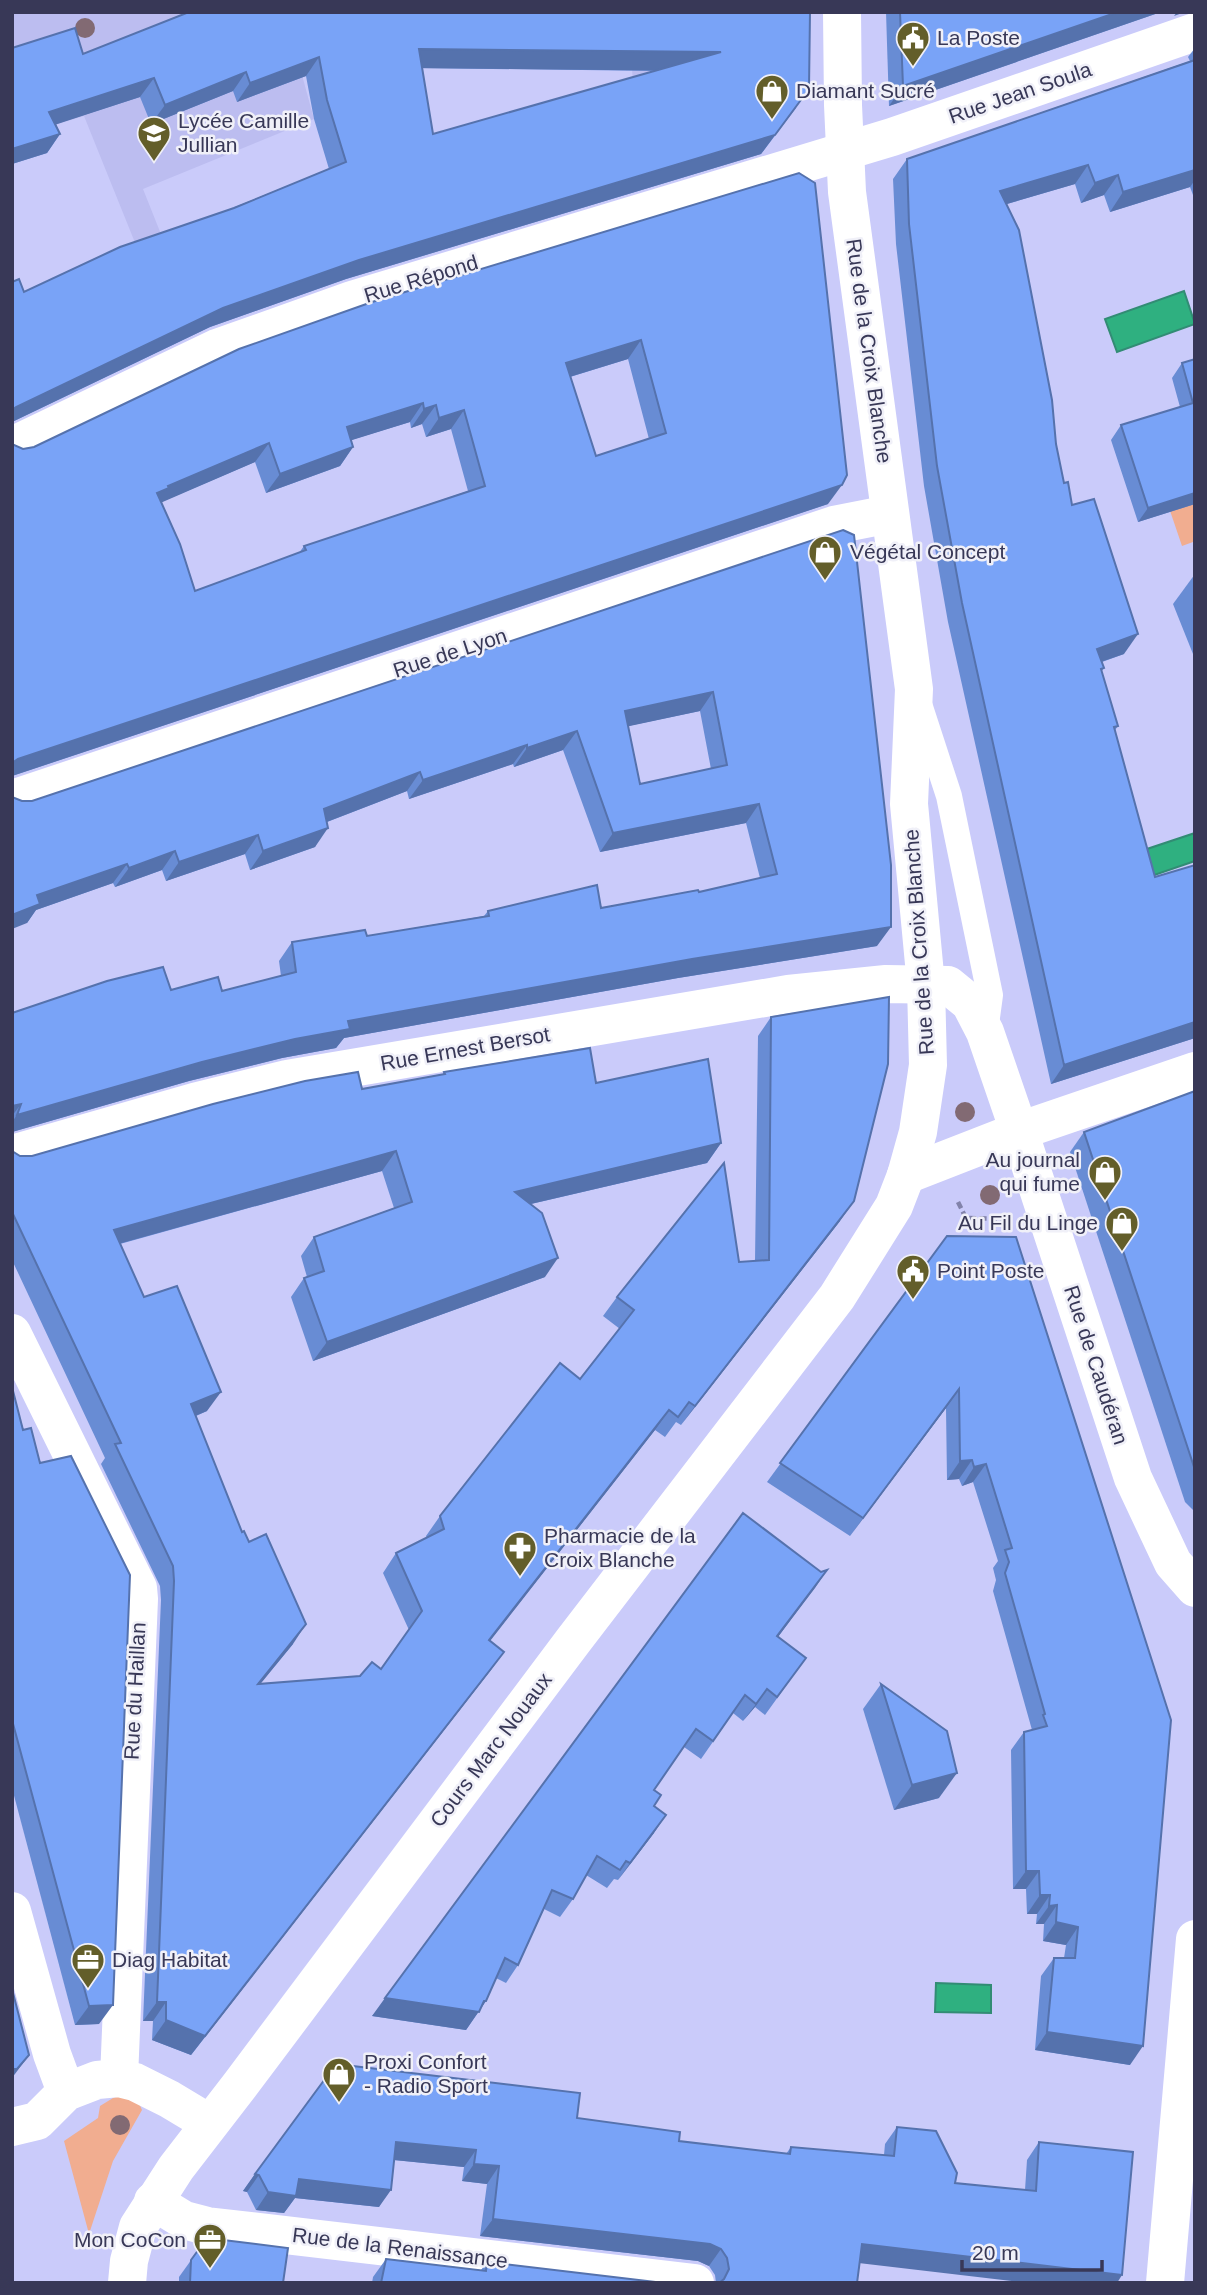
<svg xmlns="http://www.w3.org/2000/svg" width="1207" height="2295" font-family="Helvetica,sans-serif">
  <style>
    .built { fill: #bcbdf0 }
    .green { fill: #f1ad90 }
    .water { fill: #2fb080; stroke: #328c74; stroke-width: 2 }
    .lines { fill: none; stroke-linecap: round; stroke-linejoin: round }
    .path { stroke: #8283aa; stroke-width: 4.5; stroke-dasharray: 7 3.5; stroke-linecap: butt }
    .service { stroke: #fff; stroke-width: 26 }
    .minor { stroke: #fff; stroke-width: 38 }
    .tertiary { stroke: #fff; stroke-width: 38 }
    .tree { fill: #826a73 }
    .wall { fill: #688cd4; fill-rule: evenodd }
    .shaded-wall { fill: #5572ad }
    .building { fill: #79a3f7; stroke: #5572ad; stroke-width: 2; fill-rule: evenodd }
    .labels { text-anchor: middle; stroke-width: 5; stroke-linejoin: round; paint-order: stroke }
    .poi-label { font-size: 21px; fill: #383857; stroke: #f0f0f8; text-anchor: start }
    .street-label { font-size: 21px; fill: #383857; stroke: #f0f0f8 }
  </style>
  <rect width="100%" height="100%" fill="#cacbfa"/>
  <path class="built" d="M12,12H798L797,106L720,72L633,88L630,26L296,53L314,119L143,189L198,327L173,337L84,116L12,138Z"/>
  <g class="green">
    <path d="M1195,486V546L1193,542L1182,546L1165,496Z"/>
    <path d="M128,2094L137,2099L142,2110L113,2161L89,2234L64,2141L98,2118L100,2106L113,2098Z"/>
  </g>
  <g class="water">
    <path d="M1184,291L1195,324L1117,352L1105,319Z"/>
    <path d="M1195,833V861L1137,881L1129,855Z"/>
    <path d="M936,1983L991,1985V2013L935,2012Z"/>
  </g>
  <g class="lines">
    <path class="path" d="M958,1202L966,1218L1003,1219"/>
    <path class="service" d="M920,707L949,796L990,995L985,1032"/>
    <g class="minor">
      <path d="M12,799L834,525L890,514"/>
      <path d="M12,1154L194,1102L287,1079L788,994L886,984L948,985L970,1003L985,1032L1019,1131"/>
      <path d="M12,1333L138,1588L139,1599L119,2078"/>
      <path d="M12,1911L52,2054L66,2092"/>
      <path d="M12,2127L37,2121L66,2092L97,2080L119,2078L135,2082L169,2099L209,2123"/>
      <path d="M153,2201L184,2220L207,2226L695,2283"/>
    </g>
    <g class="tertiary">
      <path d="M12,446L217,348L352,300L892,137L1195,32"/>
      <path d="M1019,1131L1133,1478L1173,1563L1195,1588"/>
      <path d="M906,1175L1019,1131L1195,1071"/>
      <path d="M127,2283L129,2261L138,2227L176,2168L240,2085L573,1641L837,1297L894,1206L906,1175L918,1132L928,1065L926,985L909,804L914,689L847,192L843,105L842,12"/>
      <path d="M1165,2283L1195,1939"/>
    </g>
  </g>
  <g class="tree">
    <circle cx="85" cy="28" r="10"/>
    <circle cx="965" cy="1112" r="10"/>
    <circle cx="990" cy="1195" r="10"/>
    <circle cx="120" cy="2125" r="10"/>
  </g>
  <g class="wall">
    <path d="M810,12L796,108L761,154L346,279L210,327L12,422V282L24,292L329,169L314,119L306,76L237,102L233,91L151,124L140,97L56,124L60,134L47,153L12,164L83,54ZM422,68L656,71L433,134Z"/>
    <path d="M886,12H1161L889,106Z"/>
    <path d="M1195,48V194L1193,195L1190,187L1110,212L1104,195L1081,203L1075,184L1007,204L1064,483L1124,654L1102,662L1104,668L1101,672L1118,726L1115,730L1155,877L1195,865V1038L1051,1084L948,622L924,486L896,244L893,179L907,159L1190,61L1188,57Z"/>
    <path d="M799,173L828,504L12,776L23,449L34,447ZM628,359L649,439L596,456L570,377ZM410,422L411,428L422,424L426,437L451,429L468,491L304,546L299,553L195,591L161,502L255,462L266,493L340,466L353,447L351,440Z"/>
    <path d="M1195,359V504L1138,522L1111,440L1121,425L1180,407L1172,378L1182,363Z"/>
    <path d="M843,530L877,946L678,978L344,1038L336,1048L282,1058L189,1081L12,1132V1013L171,990L222,991L281,976L279,961L292,942L367,936L484,916L488,911L601,908L699,892L760,878L746,823L600,852L563,750L514,767L513,764L409,799L407,791L327,822L315,847L250,870L245,854L166,881L162,870L115,887L113,883L36,910L27,923L22,801H32ZM700,711L711,769L640,784L628,726Z"/>
    <path d="M1195,574V659L1173,604Z"/>
    <path d="M771,1017L840,1221L681,1425L676,1422L665,1437L655,1430L490,1640L504,1652L490,1671L191,2055L152,2040L153,2021H143L161,1600L160,1586L101,1464L105,1458L12,1260V1151L20,1156H32L362,1089L443,1074L444,1072L596,1083L721,1143L707,1163L531,1204L545,1277L313,1361L291,1297L304,1278L307,1277L301,1256L314,1237L394,1208L382,1171L120,1244L144,1297L207,1411L196,1416L242,1532L293,1644L260,1684L360,1676L381,1669L409,1630L383,1573L396,1553L427,1538L426,1536L440,1516L580,1379L620,1329L603,1316L617,1297L739,1262L755,1261L758,1036Z"/>
    <path d="M1195,1091V1512L1185,1502L1070,1152L1084,1132Z"/>
    <path d="M947,1236L1130,2065L1035,2050L1041,1976L1054,1958H1064L1066,1945L1043,1941L1044,1924H1036L1037,1914H1027L1026,1889H1013L1011,1750L1024,1732L1032,1730L993,1591L996,1580L993,1568L998,1561L973,1482L962,1486L959,1479L947,1480L946,1408L850,1536L767,1482Z"/>
    <path d="M12,1387L99,2024L75,2025L12,1788Z"/>
    <path d="M827,1570L778,1637L806,1658L765,1715L755,1707L743,1721L733,1713L701,1759L684,1747L654,1790V1833L618,1880L614,1879L607,1888L586,1875L573,1899L560,1917L544,1909L518,1965L506,1983L496,1978L486,2001L466,2030L372,2016L821,1572Z"/>
    <path d="M881,1684L939,1798L894,1810L863,1709Z"/>
    <path d="M577,2118L679,2141L786,2154L791,2147L884,2155L885,2144L897,2127L955,2183L1025,2190L1027,2160L1039,2142L1133,2152L860,2263L857,2283H716L715,2275L709,2266L698,2261L480,2236L487,2184L462,2181L464,2167L394,2160L379,2207L295,2198L284,2213L256,2210L247,2192L243,2191L255,2174Z"/>
    <path d="M207,2238L283,2283H179V2277Z"/>
    <path d="M386,2259L481,2270L487,2262L664,2283H372L373,2277Z"/>
  </g>
  <g class="shaded-wall">
    <path d="M1118,12H1161L889,106L903,86Z"/>
    <path d="M1177,12H1185L1174,16Z"/>
    <path d="M419,49L721,52L708,71L406,68Z"/>
    <path d="M319,57L306,76L237,102L250,83Z"/>
    <path d="M246,72L233,91L151,124L165,105Z"/>
    <path d="M154,78L140,97L36,131L49,112Z"/>
    <path d="M809,89L761,154L346,279L210,327L12,422V410L16,407L223,308Z"/>
    <path d="M60,134L47,153L12,164V149Z"/>
    <path d="M1088,165L1075,184L986,210L1000,191Z"/>
    <path d="M1195,170V180L1190,187L1110,212L1123,192Z"/>
    <path d="M1118,175L1104,195L1081,203L1095,183Z"/>
    <path d="M641,340L628,359L553,382L566,363Z"/>
    <path d="M423,403L410,422L333,446L347,427Z"/>
    <path d="M436,405L422,424L411,428L424,409Z"/>
    <path d="M464,410L451,429L426,437L439,418Z"/>
    <path d="M269,443L255,462L158,504L157,493L168,486Z"/>
    <path d="M353,447L340,466L266,493L280,474Z"/>
    <path d="M842,485L828,504L12,776V763L18,759Z"/>
    <path d="M1195,493V504L1138,522L1148,508Z"/>
    <path d="M1138,634L1124,654L1083,668L1097,649Z"/>
    <path d="M713,692L700,711L611,730L625,711Z"/>
    <path d="M577,731L563,750L514,767L527,748Z"/>
    <path d="M527,745L513,764L409,799L423,780Z"/>
    <path d="M420,772L407,791L311,828L324,809Z"/>
    <path d="M759,804L746,823L600,852L613,833Z"/>
    <path d="M328,828L315,847L250,870L263,851Z"/>
    <path d="M258,835L245,854L166,881L179,862Z"/>
    <path d="M175,851L162,870L115,887L129,868Z"/>
    <path d="M127,864L113,883L36,910L27,923L12,929V915L37,895Z"/>
    <path d="M891,927L877,946L678,978L344,1038L336,1048L282,1058L189,1081L12,1132V1122L17,1115L348,1021L692,959Z"/>
    <path d="M1195,1022V1038L1051,1084L1064,1065Z"/>
    <path d="M21,1104L12,1116V1106Z"/>
    <path d="M721,1143L707,1163L501,1211L515,1192Z"/>
    <path d="M396,1151L382,1171L100,1249L114,1230Z"/>
    <path d="M854,1201L840,1221L681,1425L695,1406Z"/>
    <path d="M558,1258L545,1277L313,1361L327,1342Z"/>
    <path d="M959,1389L946,1408L850,1536L863,1518Z"/>
    <path d="M221,1392L207,1411L178,1423L191,1404Z"/>
    <path d="M669,1410L655,1430L476,1659L489,1640Z"/>
    <path d="M972,1460L959,1479L947,1480L960,1461Z"/>
    <path d="M986,1464L973,1482L962,1486L974,1467Z"/>
    <path d="M827,1570L815,1588L765,1654L777,1636Z"/>
    <path d="M306,1624L293,1644L244,1704L258,1684Z"/>
    <path d="M504,1652L490,1671L191,2055L152,2040L166,2020Z"/>
    <path d="M767,1689L755,1707L743,1721L756,1704Z"/>
    <path d="M957,1773L939,1798L894,1810L912,1785Z"/>
    <path d="M666,1815L654,1833L618,1880L630,1863Z"/>
    <path d="M1026,1871H1039L1026,1889H1013Z"/>
    <path d="M1040,1895H1050L1037,1914H1027Z"/>
    <path d="M1057,1905L1044,1924H1036L1049,1906Z"/>
    <path d="M1056,1922L1078,1927L1066,1945L1043,1941Z"/>
    <path d="M385,1998L484,2001H486L466,2030L372,2016Z"/>
    <path d="M157,2002H166L153,2021H143Z"/>
    <path d="M113,2005L99,2024L75,2025L89,2006Z"/>
    <path d="M1047,2032L1143,2046L1130,2065L1035,2050Z"/>
    <path d="M29,2055L12,2078V2069Z"/>
    <path d="M396,2142L476,2150L464,2167L384,2159Z"/>
    <path d="M474,2164L499,2166L487,2184L462,2181Z"/>
    <path d="M255,2174L259,2175L247,2192L243,2191Z"/>
    <path d="M299,2179L391,2190L379,2207L295,2198L284,2213L256,2210L268,2192Z"/>
    <path d="M493,2219L710,2244L721,2249L709,2266L698,2261L480,2236Z"/>
    <path d="M862,2244L1122,2275L1117,2283H1029L850,2262Z"/>
  </g>
  <g class="building">
    <path d="M189,12H810L809,89L775,135L359,260L223,308L16,407L12,410V282L19,279L24,292L120,247L234,208L346,162L327,100L319,57L250,83L246,72L165,105L154,78L49,112L60,134L12,149V48L75,28L83,54ZM419,49L721,52L433,134Z"/>
    <path d="M900,12H1118L903,86Z"/>
    <path d="M1195,60V170L1123,192L1118,175L1095,183L1088,165L1000,191L1019,230L1052,400L1056,444L1064,483L1068,482L1072,505L1094,499L1138,634L1097,649L1104,668L1101,669L1118,726L1114,727L1155,877L1195,865V1022L1064,1065L962,603L937,466L909,224L907,159Z"/>
    <path d="M799,173L815,183L847,475L842,485L18,759L12,763V444L23,449L34,447L239,349L372,302ZM641,340L666,433L596,456L566,363ZM423,403L424,409L436,405L439,418L464,410L485,486L304,546L306,550L195,591L180,544L157,493L169,488L168,486L269,443L280,474L353,447L347,427Z"/>
    <path d="M1195,359V493L1148,508L1121,425L1193,403L1182,363Z"/>
    <path d="M843,530L854,535L891,865V927L692,959L348,1021L350,1029L295,1039L202,1062L17,1115L21,1104L12,1106V1013L107,981L163,967L171,990L218,977L222,991L296,972L292,942L365,930L367,936L489,916L488,911L597,885L601,908L698,890L699,892L777,874L759,804L613,833L577,731L527,748V745L423,780L420,772L324,809L328,828L263,851L258,835L179,862L175,851L129,868L127,864L37,895L40,904L12,915V797L22,801H32ZM713,692L727,765L640,784L625,711Z"/>
    <path d="M889,997L888,1064L854,1201L695,1406L689,1402L678,1417L669,1410L489,1640L504,1652L205,2036L166,2020V2002H157L174,1581L173,1566L115,1444L121,1443L12,1212V1151L20,1156H32L213,1104L305,1081L358,1072L362,1089L445,1074L444,1072L590,1048L596,1083L708,1059L721,1143L515,1192L542,1213L558,1258L327,1342L304,1278L324,1271L314,1237L412,1202L396,1151L114,1230L144,1297L177,1286L221,1392L191,1404L242,1532L244,1531L249,1542L266,1534L306,1624L258,1684L360,1676L372,1662L381,1669L422,1611L396,1553L444,1529L440,1516L560,1363L580,1379L634,1310L617,1297L724,1163L739,1262L769,1260L771,1017Z"/>
    <path d="M1195,1091V1470L1084,1132Z"/>
    <path d="M947,1236L1016,1237L1171,1720L1143,2046L1047,2032L1054,1958H1075L1078,1927L1056,1922L1057,1905L1049,1906L1050,1895H1040L1039,1871H1026L1024,1732L1047,1726L1043,1715L1045,1714L1005,1573L1009,1562L1005,1550L1012,1548L986,1464L974,1467L972,1460L960,1461L959,1389L863,1518L780,1463Z"/>
    <path d="M12,1387L23,1430L31,1428L40,1463L71,1456L130,1575L113,2005L89,2006L12,1720Z"/>
    <path d="M743,1513L821,1572L827,1570L777,1636L806,1658L777,1697L767,1689L756,1704L745,1695L713,1741L696,1729L654,1790L661,1795L654,1806L666,1815L630,1863L626,1861L620,1870L597,1856L573,1899L552,1890L518,1965L505,1958L486,2001H484L479,2012L385,1998Z"/>
    <path d="M881,1684L947,1731L957,1773L912,1785Z"/>
    <path d="M12,1989L29,2055L17,2069H12Z"/>
    <path d="M336,2064L580,2093L577,2118L680,2132L679,2141L790,2154L791,2147L894,2156L897,2127L936,2131L957,2173L955,2183L1036,2191L1039,2142L1133,2152L1122,2275L862,2244L857,2283H719L724,2279L729,2269L727,2258L721,2249L710,2244L493,2219L499,2166L474,2164L476,2150L396,2142L391,2190L299,2179L296,2196L268,2192L259,2175L255,2174Z"/>
    <path d="M207,2238L288,2248L283,2283H190L191,2260Z"/>
    <path d="M386,2259L486,2271L487,2262L664,2283H381Z"/>
  </g>
  <defs>
    <symbol id="civic-pin" viewBox="-11 -11 22 30"><path d="M0 17L-7.5 6A9.5 9.5 0 1 1 7.5 6Z" fill="#635e2a" stroke="#f0f0f8"/><path d="M-.6-6.5H3V-4.5H.6V-3L4-1V1h2V6H-6V1h2V-1L-.6-3ZM-1.2 2.5V6h2.4V2.5Z" fill="#fff"/></symbol>
    <symbol id="shop-pin" viewBox="-11 -11 22 30"><path d="M0 17L-7.5 6A9.5 9.5 0 1 1 7.5 6Z" fill="#635e2a" stroke="#f0f0f8"/><path d="M-5-2.5h2.3a2.7 3.5 0 0 1 5.4 0H5L5.5 6h-11ZM-1.5-2.5h3a1.5 2.3 0 0 0-3 0Z" fill="#fff"/></symbol>
    <symbol id="school-pin" viewBox="-11 -11 22 30"><path d="M0 17L-7.5 6A9.5 9.5 0 1 1 7.5 6Z" fill="#635e2a" stroke="#f0f0f8"/><path d="M0-5L7-2L0 1L-7-2ZM-4 1L0 2.5L4 1V4Q0 6-4 4Z" fill="#fff"/></symbol>
    <symbol id="pharmacy-pin" viewBox="-11 -11 22 30"><path d="M0 17L-7.5 6A9.5 9.5 0 1 1 7.5 6Z" fill="#635e2a" stroke="#f0f0f8"/><path d="M-2-6h4v4h4v4h-4v4h-4v-4h-4v-4h4Z" fill="#fff"/></symbol>
    <symbol id="office-pin" viewBox="-11 -11 22 30"><path d="M0 17L-7.5 6A9.5 9.5 0 1 1 7.5 6Z" fill="#635e2a" stroke="#f0f0f8"/><path d="M-6-3h4V-5.5h4V-3h4V5H-6ZM-1-4.5V-3h2v-1.5ZM-6 0V1H6V0Z" fill="#fff"/></symbol>
  </defs>
  <g fill-rule="evenodd">
    <use href="#civic-pin" x="894" y="19" width="38" height="52"/>
    <use href="#shop-pin" x="753" y="72" width="38" height="52"/>
    <use href="#school-pin" x="135" y="114" width="38" height="52"/>
    <use href="#shop-pin" x="806" y="533" width="38" height="52"/>
    <use href="#shop-pin" x="1086" y="1153" width="38" height="52"/>
    <use href="#shop-pin" x="1103" y="1204" width="38" height="52"/>
    <use href="#civic-pin" x="894" y="1252" width="38" height="52"/>
    <use href="#pharmacy-pin" x="501" y="1529" width="38" height="52"/>
    <use href="#office-pin" x="69" y="1941" width="38" height="52"/>
    <use href="#shop-pin" x="320" y="2055" width="38" height="52"/>
    <use href="#office-pin" x="191" y="2221" width="38" height="52"/>
  </g>
  <g class="labels">
    <g class="poi-label">
      <text x="937" y="45">La Poste</text>
      <text x="796" y="98">Diamant Sucré</text>
      <text x="178" y="128">Lycée Camille<tspan x="178" dy="24">Jullian</tspan></text>
      <text x="850" y="559">Végétal Concept</text>
      <text x="1080" y="1167" text-anchor="end">Au journal<tspan x="1080" dy="24">qui fume</tspan></text>
      <text x="1098" y="1230" text-anchor="end">Au Fil du Linge</text>
      <text x="937" y="1278">Point Poste</text>
      <text x="544" y="1543">Pharmacie de la<tspan x="544" dy="24">Croix Blanche</tspan></text>
      <text x="112" y="1967">Diag Habitat</text>
      <text x="364" y="2069">Proxi Confort<tspan x="364" dy="24">- Radio Sport</tspan></text>
      <text x="186" y="2247" text-anchor="end">Mon CoCon</text>
    </g>
    <g class="street-label">
      <text transform="translate(1020 93) rotate(-19)" y="7">Rue Jean Soula</text>
      <text transform="translate(421 279) rotate(-17)" y="7">Rue Répond</text>
      <text transform="translate(869 351) rotate(82)" y="7">Rue de la Croix Blanche</text>
      <text transform="translate(450 653) rotate(-18)" y="7">Rue de Lyon</text>
      <text transform="translate(919 942) rotate(-94)" y="7">Rue de la Croix Blanche</text>
      <text transform="translate(465 1049) rotate(-10)" y="7">Rue Ernest Bersot</text>
      <text transform="translate(1096 1365) rotate(72)" y="7">Rue de Caudéran</text>
      <text transform="translate(135 1691) rotate(-87)" y="7">Rue du Haillan</text>
      <text transform="translate(491 1750) rotate(-53)" y="7">Cours Marc Nouaux</text>
      <text transform="translate(400 2248) rotate(7)" y="7">Rue de la Renaissance</text>
    </g>
  </g>
  <rect width="1207" height="2295" fill="none" stroke="#383857" stroke-width="28"/>
  <path d="M962 2260v10h140v-10" fill="none" stroke="#383857" stroke-width="3.5"/>
  <text x="972" y="2260" font-size="21" fill="#383857" stroke="#f0f0f8" stroke-width="5" paint-order="stroke">20 m</text>
</svg>
